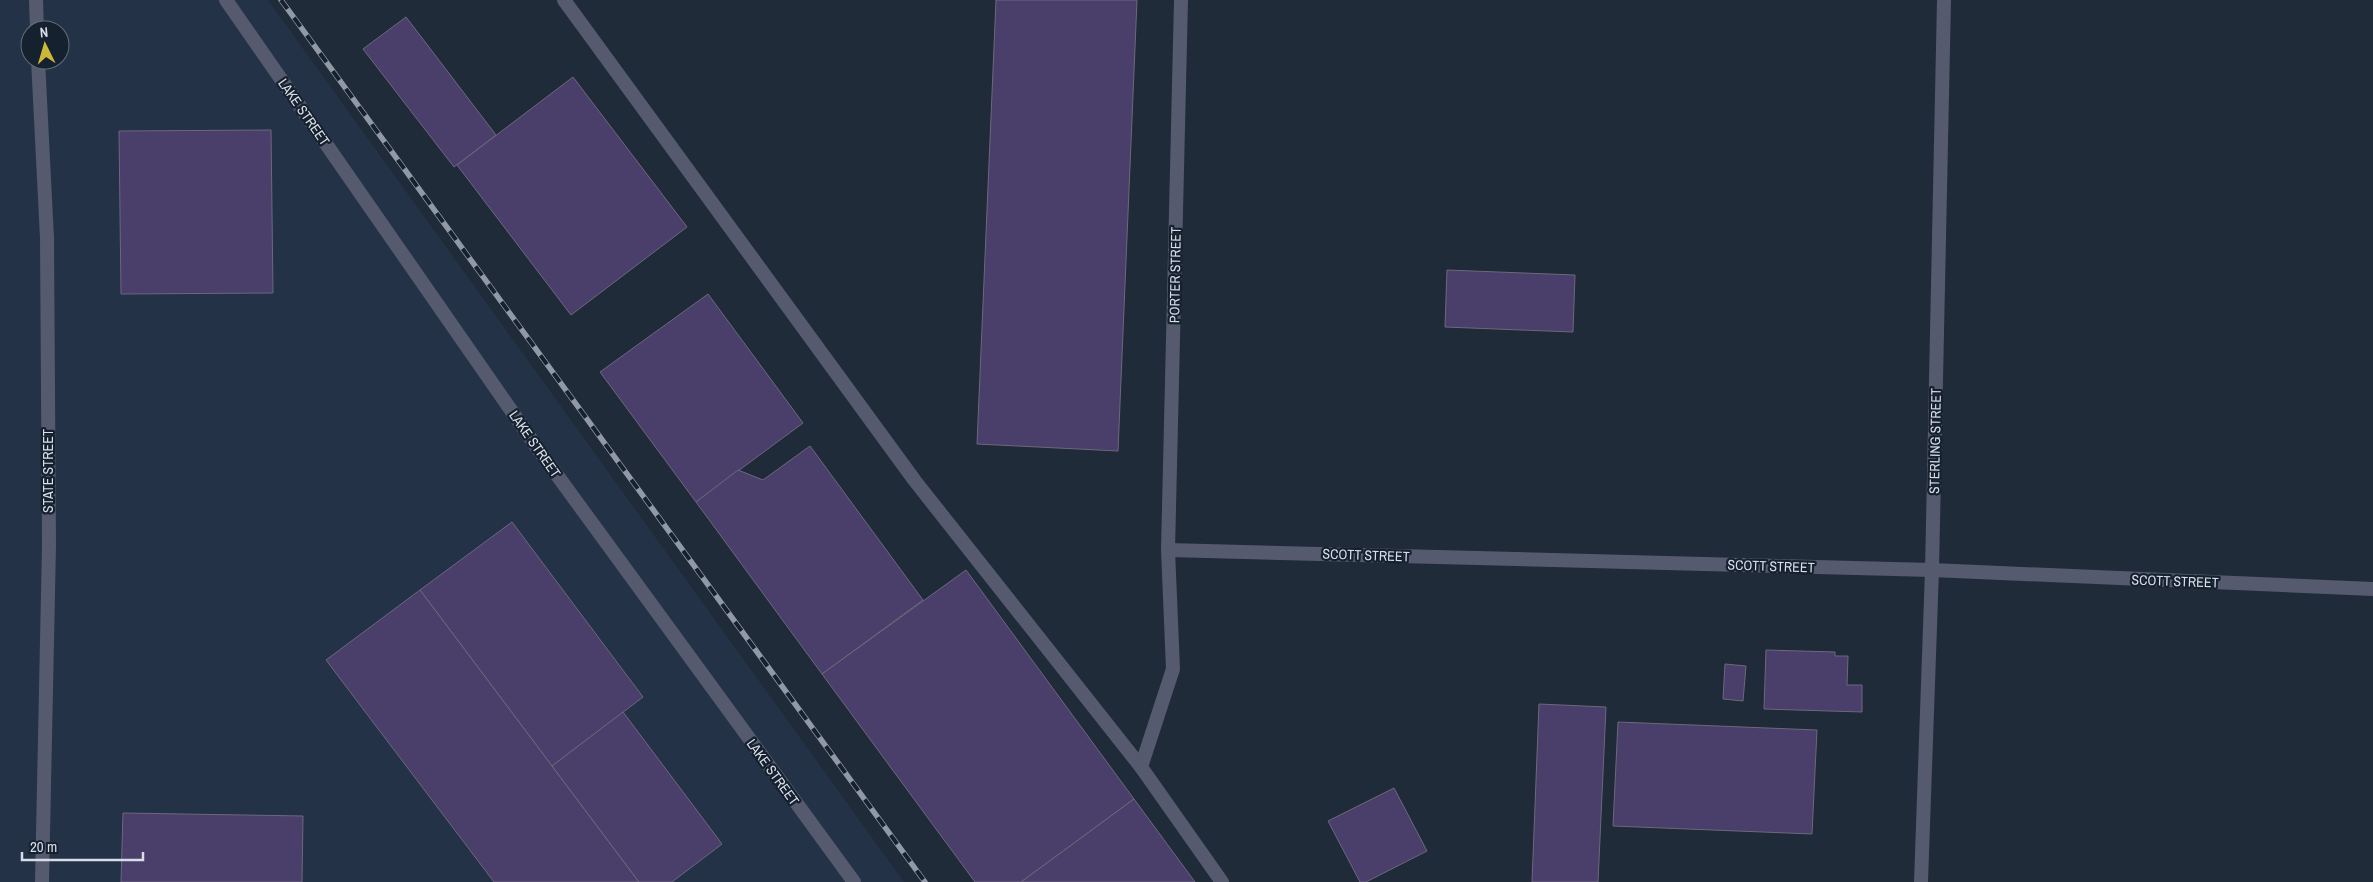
<svg xmlns="http://www.w3.org/2000/svg" width="2373" height="882" font-family="'Archivo Narrow',sans-serif">
  <style>
    .built { fill: #233246; fill-rule: evenodd }
    .building { fill: #4a3e6a; stroke: #6d687c }
    .lines { fill: none; stroke-linecap: round; stroke-linejoin: round }
    .minor { stroke: #565a6f; stroke-width: 14 }
    .rail-casing { stroke: #9099a5; stroke-width: 5.5 }
    .rail { stroke: #16212f; stroke-width: 4; stroke-dasharray: 11; stroke-linecap: butt }
    .labels { text-anchor: middle; stroke-width: 4.5; stroke-linejoin: round; paint-order: stroke }
    .street-label { font-size: 14px; fill: #d7dee8; stroke: #16212f }
  </style>
  <rect width="100%" height="100%" fill="#1f2b39"/>
  <path class="built" d="M0,0H268L904,882H0ZM30,30H60V60H30Z"/>
  <g class="building">
    <path d="M996,0H1137L1118,451L977,444Z"/>
    <path d="M406,17L496,135L454,167L363,49Z"/>
    <path d="M573,77L687,227L571,315L457,165Z"/>
    <path d="M271,130L273,293L121,294L119,131Z"/>
    <path d="M1447,270L1575,275L1573,332L1445,327Z"/>
    <path d="M708,294L803,423L696,502L600,372Z"/>
    <path d="M810,446L923,600L822,674L696,502L738,470L763,480Z"/>
    <path d="M512,522L643,697L552,766L420,590Z"/>
    <path d="M966,570L1134,799L1021,882H975L822,674Z"/>
    <path d="M420,590L639,882H494L326,660Z"/>
    <path d="M1766,650L1835,652V656H1848L1847,685H1862V712L1764,709Z"/>
    <path d="M1725,664L1746,666L1743,701L1723,699Z"/>
    <path d="M1539,704L1606,707L1598,882H1532Z"/>
    <path d="M623,712L722,844L672,882H639L552,766Z"/>
    <path d="M1618,722L1817,730L1812,834L1613,826Z"/>
    <path d="M1394,788L1427,851L1366,882H1360L1328,821Z"/>
    <path d="M1134,799L1195,882H1021Z"/>
    <path d="M123,813L303,816L302,882H121Z"/>
  </g>
  <g class="lines">
    <g class="minor">
      <path d="M36,0L37,30"/>
      <path d="M226,0L538,449L854,882"/>
      <path d="M564,0L915,481L1141,767L1222,882"/>
      <path d="M38,60L47,238L49,545L42,882"/>
      <path d="M1168,550L1932,570L2373,589"/>
      <path d="M1141,767L1173,669L1168,550L1181,0"/>
      <path d="M1921,882L1932,570L1944,0"/>
    </g>
    <defs>
      <path id="rail" d="M281,0L925,882"/>
    </defs>
    <use href="#rail" class="rail-casing"/>
    <use href="#rail" class="rail"/>
  </g>
  <g class="labels">
    <g class="street-label">
      <text transform="translate(304 112) rotate(55)" y="5">LAKE STREET</text>
      <text transform="translate(1175 275) rotate(-89)" y="5">PORTER STREET</text>
      <text transform="translate(1935 441) rotate(-89)" y="5">STERLING STREET</text>
      <text transform="translate(535 444) rotate(55)" y="5">LAKE STREET</text>
      <text transform="translate(48 471) rotate(-90)" y="5">STATE STREET</text>
      <text transform="translate(1366 555) rotate(2)" y="5">SCOTT STREET</text>
      <text transform="translate(1771 566) rotate(2)" y="5">SCOTT STREET</text>
      <text transform="translate(2175 581) rotate(2)" y="5">SCOTT STREET</text>
      <text transform="translate(773 772) rotate(54)" y="5">LAKE STREET</text>
    </g>
  </g>
  <g transform="translate(45 45) rotate(355)"><circle r="24" fill="#16212f" stroke="#636d79"/>
  <path d="M0-4L9 19L0 12L-9 19Z" fill="#cdb938"/>
  <text y="-8" font-size="14" font-weight="bold" text-anchor="middle" fill="#d7dee8">N</text>
  </g>
  <path d="M22 852v8h121v-8" fill="none" stroke="#d7dee8" stroke-width="2.5"/>
  <text x="30" y="852" font-size="15" fill="#d7dee8" stroke="#16212f" stroke-width="4" paint-order="stroke">20 m</text>
</svg>
